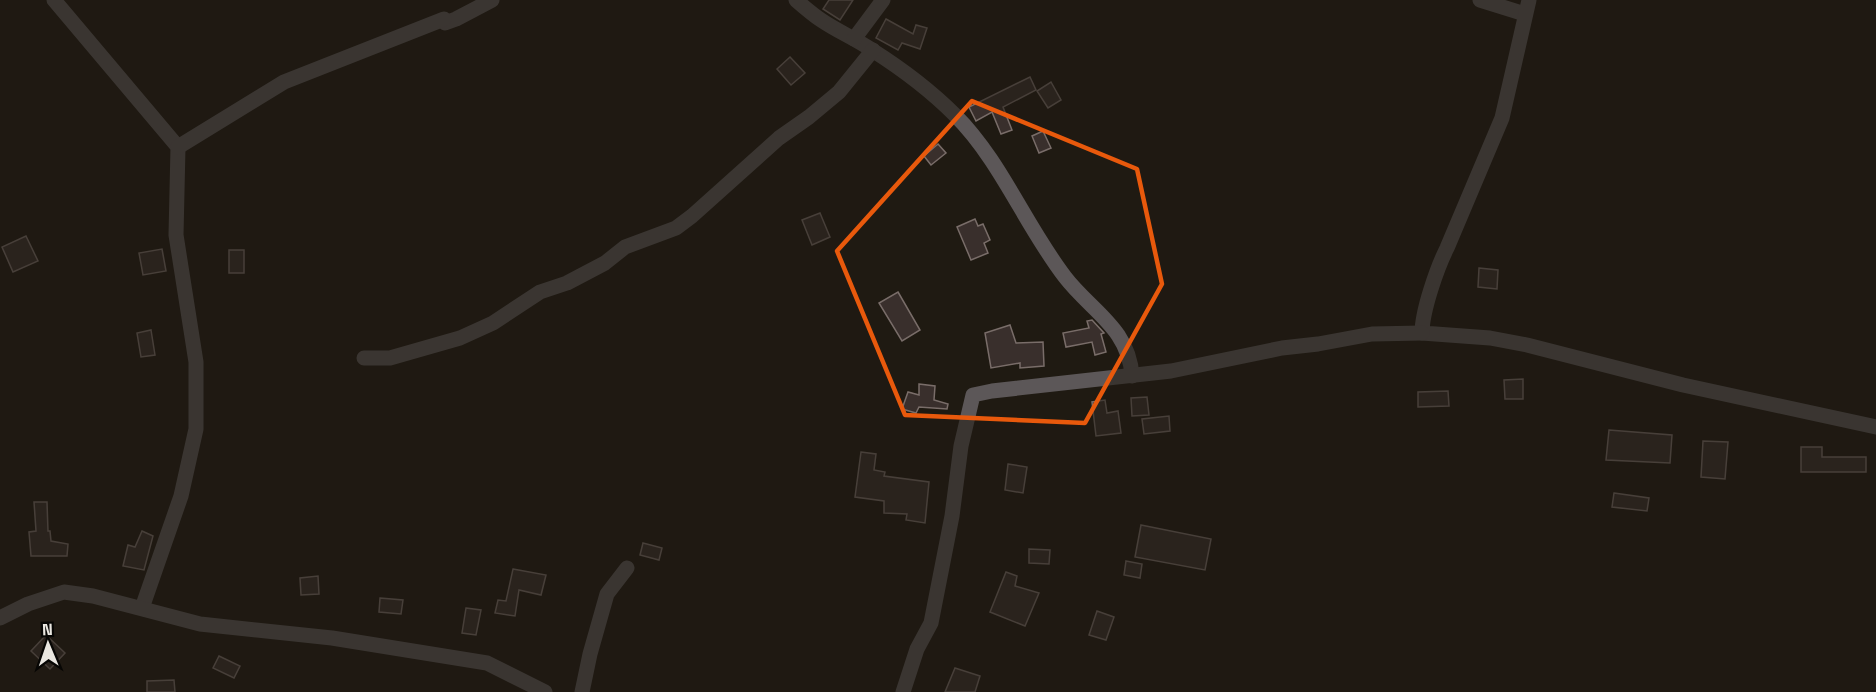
<svg xmlns="http://www.w3.org/2000/svg" width="1876" height="692" font-family="'Space Grotesk',sans-serif">
  <style>
    .building { fill: #392f2c; stroke: #796d69; stroke-width: 1.5 }
    .lines { fill: none; stroke-linecap: round; stroke-linejoin: round }
    .street { stroke: #5c5758; stroke-width: 15 }
    .marked { fill: none; stroke: #e8590c; stroke-width: 4.5; stroke-linejoin: round }
  </style>
  <rect width="100%" height="100%" fill="#1f1a12"/>
  <g class="building">
    <path d="M829,0H853L840,20L823,9Z"/>
    <path d="M886,19L913,34L916,25L927,28L920,49L902,43L898,50L876,38Z"/>
    <path d="M790,57L805,73L791,85L777,69Z"/>
    <path d="M1030,77L1036,90L1003,107L1012,130L1001,134L992,112L976,121L969,107Z"/>
    <path d="M1051,82L1061,100L1048,108L1037,91Z"/>
    <path d="M1043,131L1051,148L1039,153L1032,136Z"/>
    <path d="M938,144L946,153L931,165L924,156Z"/>
    <path d="M820,213L830,237L812,245L802,220Z"/>
    <path d="M975,219L978,226L983,224L990,240L984,243L988,253L971,260L957,227Z"/>
    <path d="M26,236L38,261L13,272L2,247Z"/>
    <path d="M162,249L166,271L143,275L139,253Z"/>
    <rect x="229" y="250" width="15" height="23"/>
    <path d="M1479,268L1498,270L1497,289L1478,287Z"/>
    <path d="M898,292L920,330L902,341L879,303Z"/>
    <path d="M1092,320L1104,333L1101,334L1106,352L1095,355L1092,342L1066,347L1063,333L1089,328L1087,321Z"/>
    <path d="M1010,325L1016,343L1043,342L1044,366L1020,368V363L991,368L985,333Z"/>
    <path d="M151,330L155,355L141,357L137,333Z"/>
    <path d="M1523,379V399H1505L1504,380Z"/>
    <path d="M919,384L935,386L934,400L948,404L947,409L919,407L916,413L902,409L908,392L919,395Z"/>
    <path d="M1448,391L1449,406L1418,407V392Z"/>
    <path d="M1147,397L1149,415L1132,416L1131,398Z"/>
    <path d="M1105,400L1107,413L1118,411L1121,433L1096,436L1092,402Z"/>
    <path d="M1169,416L1170,431L1144,434L1142,419Z"/>
    <path d="M1609,430L1672,435L1670,463L1606,460Z"/>
    <path d="M1703,441L1728,442L1725,479L1701,477Z"/>
    <path d="M1801,447H1822V457H1866V472H1801Z"/>
    <path d="M861,452L876,454L874,470L885,472L884,476L929,482L925,523L906,520L907,514L884,513V501L855,497Z"/>
    <path d="M1008,464L1027,467L1023,493L1005,490Z"/>
    <path d="M1614,493L1649,498L1647,511L1612,507Z"/>
    <path d="M34,502H47L48,531H50L51,541L68,544L67,556H31L29,532L36,531Z"/>
    <path d="M1141,525L1211,539L1205,570L1135,557Z"/>
    <path d="M142,531L153,536L144,570L123,566L128,545L135,547Z"/>
    <path d="M643,543L662,548L659,560L640,555Z"/>
    <path d="M1029,549L1050,550L1049,564L1029,563Z"/>
    <path d="M1126,561L1142,564L1140,578L1124,575Z"/>
    <path d="M513,569L546,575L541,595L519,590L515,616L495,613L498,600L506,601Z"/>
    <path d="M1006,572L1017,576L1015,586L1039,593L1025,626L990,612Z"/>
    <path d="M318,576L319,594L301,595L300,578Z"/>
    <path d="M380,598L403,600L401,614L379,612Z"/>
    <path d="M466,608L481,610L476,635L462,633Z"/>
    <path d="M1097,611L1114,617L1106,640L1089,635Z"/>
    <path d="M46,635L65,653L50,669L31,651Z"/>
    <path d="M219,656L240,666L234,678L213,668Z"/>
    <path d="M955,668L980,676L975,692H945Z"/>
    <path d="M174,680L175,692H147V681Z"/>
  </g>
  <g class="lines">
    <g class="street">
      <path d="M54,0L178,147L176,235L196,362V429L181,496L142,608"/>
      <path d="M796,0C804,7 812,14 821,20C837,31 856,39 872,50C902,69 930,90 955,115C1001,161 1025,225 1065,277C1091,311 1129,328 1132,376"/>
      <path d="M1480,0L1525,14"/>
      <path d="M1529,0L1502,118L1447,248C1437,268 1422,311 1422,333L1490,338L1527,345L1683,385L1876,427"/>
      <path d="M445,23L456,19L492,0"/>
      <path d="M854,39L883,0"/>
      <path d="M178,147L284,82L444,19"/>
      <path d="M364,358H390L460,338L493,323L540,292L567,283L605,263L625,247L676,228L692,216L779,138L809,117L839,92L873,50"/>
      <path d="M0,618L28,604L64,592L93,596L200,624L332,638L487,663L545,692"/>
      <path d="M582,692L590,654L607,594L627,568"/>
      <path d="M903,692L917,649L931,623L952,516L961,446L973,395L992,391L1171,371L1282,348L1318,344L1372,334L1422,333"/>
    </g>
  </g>
  <path d="M0 0H1876V692H0ZM972,101L1137,169L1162,284L1085,423L905,415L837,251Z" fill="#1f1a12" fill-opacity=".55" fill-rule="evenodd"/>
  <path class="marked" d="M972,101L1137,169L1162,284L1085,423L905,415L837,251Z"/>
  <g transform="translate(48 644) rotate(358)" stroke="#070604" stroke-width="4.5" paint-order="stroke">
  <path d="M0-4.5L10 22L0 15L-10 22Z" fill="#eae7e1"/>
  <text y="-9" font-size="16" font-weight="bold" text-anchor="middle" fill="#eae7e1">N</text>
  </g>
</svg>
